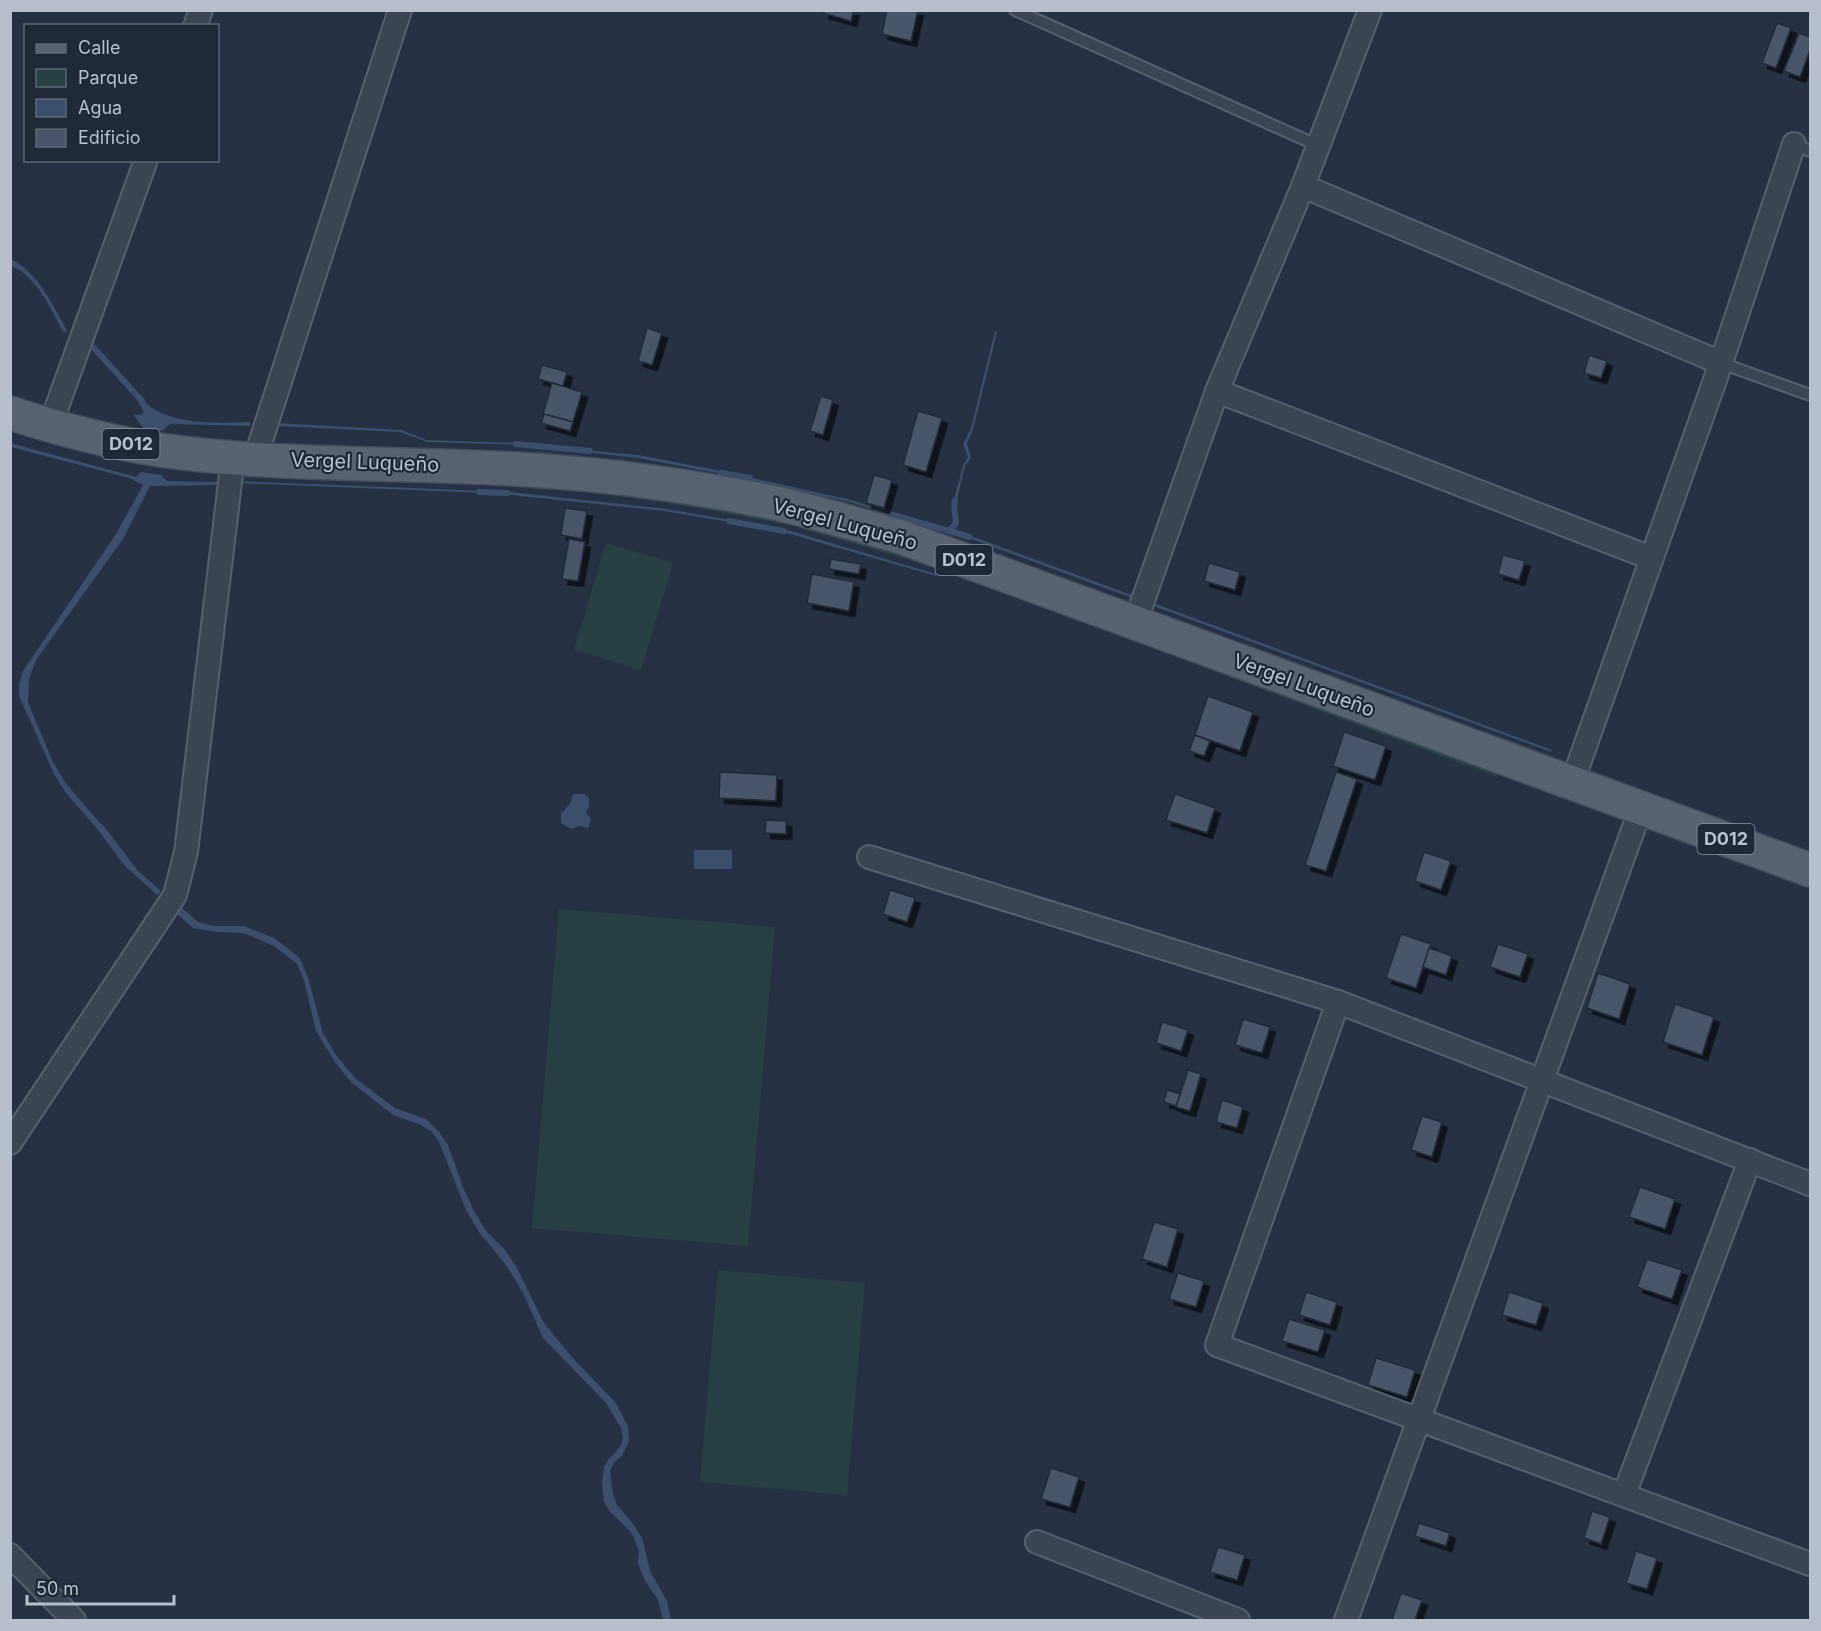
<svg xmlns="http://www.w3.org/2000/svg" width="1821" height="1631" font-family="Inter,sans-serif">
  <style>
    .green { fill: #284044 }
    .water { fill: #3b4e6c }
    .lines { fill: none; stroke-linecap: round; stroke-linejoin: round }
    .stream { stroke: #3b4e6c; stroke-width: 6 }
    .building { fill: #4a5569; stroke: #212b3a; stroke-width: 1.5; filter: url(#shadow) }
    .lane-casing { stroke: #555f6d; stroke-width: 14 }
    .street-casing { stroke: #555f6d; stroke-width: 26 }
    .primary-casing { stroke: #444d5c; stroke-width: 36 }
    .lane { stroke: #3a4452; stroke-width: 10 }
    .street { stroke: #3a4452; stroke-width: 22 }
    .primary { stroke: #586372; stroke-width: 33 }
    .labels { text-anchor: middle; stroke-width: 4.5; stroke-linejoin: round; paint-order: stroke }
    .shield { fill: #1f2938; stroke: #8992a0; stroke-width: 1.5 }
    .shield-label { font-size: 18px; font-weight: bold; fill: #b7bfcc }
    .street-label { font-size: 20px; fill: #b7bfcc; stroke: #1f2938 }
  </style>
  <defs>
    <filter id="shadow"><feDropShadow dx="5.5" dy="5.5" stdDeviation="0" flood-color="#0009"/></filter>
  </defs>
  <rect width="100%" height="100%" fill="#263143"/>
  <g class="green">
    <path d="M66,440L616,492L710,506L794,522L945,567L1497,773L1496,777L1453,761L943,570L793,526L709,510L616,495L465,483L289,475Z"/>
    <path d="M606,543L673,563L641,670L574,650Z"/>
    <path d="M559,909L775,927L748,1246L532,1228Z"/>
    <path d="M718,1270L865,1283L847,1495L700,1482Z"/>
  </g>
  <g class="water">
    <path d="M11,259C39,273 52,305 67,330L64,333C50,309 38,277 11,266Z"/>
    <path d="M995,331L997,332L973,430L967,443L971,458L965,466L955,507H952L963,465L968,457L963,444L971,428Z"/>
    <path d="M140,394C143,399 147,405 152,408C179,425 219,423 250,422V426L170,424L162,431L143,428L133,414L140,415L144,412L136,398Z"/>
    <path d="M276,423L402,430L426,440L522,443V445L427,442L400,432L276,426Z"/>
    <path d="M10,443L136,477L141,472L161,475L167,481L219,482V485L150,486L123,539L36,660L29,679L28,702L53,762L66,784L110,834L138,871L161,891L157,895L123,864L99,831L66,793L54,774L19,696V684L23,671L116,534L143,485L129,478L11,447Z"/>
    <path d="M584,450L638,455L727,472V475L638,458L584,452Z"/>
    <path d="M744,476L851,500L882,510V512L849,502L744,479Z"/>
    <path d="M238,481L487,491V493L237,483Z"/>
    <path d="M502,491L667,509L736,521L735,523L664,511L502,494Z"/>
    <path d="M777,527L936,574V576L776,530Z"/>
    <path d="M963,533L1552,750L1551,752L961,535Z"/>
    <path d="M573,794H584L589,798V807L586,812L591,820L588,828L579,826L571,829L561,823V814L571,802Z"/>
    <rect x="694" y="850" width="38" height="19"/>
    <path d="M182,908L198,922L214,926H244L274,938L299,957L308,977L323,1033L336,1055L355,1078L395,1108L426,1119L439,1132L448,1145L463,1187L474,1211L486,1231L505,1250L516,1266L544,1323L571,1356L616,1403L628,1427L629,1441L622,1456L614,1462L610,1471L613,1494L617,1505L631,1521L642,1538L650,1571L667,1601L671,1620H663L658,1600L644,1579L638,1563L639,1551L634,1538L629,1530L610,1512L604,1502L602,1482L604,1467L609,1459L620,1447L623,1438L621,1428L606,1403L543,1338L523,1293L506,1265L479,1232L466,1210L439,1142L432,1132L421,1125L393,1115L351,1082L335,1062L316,1031L304,980L297,964L274,946L244,933L217,932L193,928L177,914Z"/>
  </g>
  <g class="lines">
    <g class="stream">
      <path d="M89,346L94,348L142,401"/>
      <path d="M516,444L590,451"/>
      <path d="M721,473L750,478"/>
      <path d="M479,492L507,493"/>
      <path d="M876,510L970,537"/>
      <path d="M729,521L784,531"/>
      <path d="M949,531L956,523L954,506L955,500"/>
    </g>
  </g>
  <g class="building">
    <path d="M824,10H854L851,21L823,13Z"/>
    <path d="M887,10H918L911,41L882,34Z"/>
    <path d="M1777,23L1791,28L1776,68L1762,63Z"/>
    <path d="M1799,33L1810,37V50L1800,77L1784,71Z"/>
    <path d="M647,328L662,333L652,365L638,361Z"/>
    <path d="M1589,355L1607,361L1601,378L1584,373Z"/>
    <path d="M542,365L567,372L563,386L538,379Z"/>
    <path d="M552,383L582,392L573,422L543,414Z"/>
    <path d="M821,396L833,400L823,435L810,431Z"/>
    <path d="M918,411L942,418L926,472L903,465Z"/>
    <path d="M544,414L573,422L570,431L541,423Z"/>
    <path d="M874,475L892,480L884,508L866,503Z"/>
    <path d="M565,508L587,511L582,539L561,535Z"/>
    <path d="M569,539L585,542L578,581L562,579Z"/>
    <path d="M1503,555L1525,561L1519,580L1498,574Z"/>
    <path d="M831,559L861,564L859,574L829,569Z"/>
    <path d="M1209,563L1240,572L1235,590L1204,581Z"/>
    <path d="M812,574L854,582L849,611L807,603Z"/>
    <path d="M1208,696L1253,712L1240,751L1195,735Z"/>
    <path d="M1344,732L1386,746L1375,780L1333,766Z"/>
    <path d="M1195,735L1210,741L1204,756L1189,751Z"/>
    <path d="M720,772L777,775L776,801L719,798Z"/>
    <path d="M1336,772L1357,779L1326,871L1305,865Z"/>
    <path d="M1175,794L1215,808L1207,833L1166,820Z"/>
    <path d="M766,820L786,821V834L765,833Z"/>
    <path d="M1424,852L1451,861L1441,890L1415,881Z"/>
    <path d="M890,890L915,898L907,922L883,914Z"/>
    <path d="M1401,934L1431,944L1416,988L1386,978Z"/>
    <path d="M1498,944L1528,954L1520,977L1490,967Z"/>
    <path d="M1429,948L1452,956L1446,975L1423,967Z"/>
    <path d="M1598,973L1630,984L1619,1019L1587,1008Z"/>
    <path d="M1675,1004L1714,1017L1702,1055L1663,1042Z"/>
    <path d="M1243,1019L1270,1027L1262,1053L1235,1045Z"/>
    <path d="M1162,1022L1188,1030L1181,1051L1156,1043Z"/>
    <path d="M1188,1070L1201,1074L1190,1111L1176,1107Z"/>
    <path d="M1167,1090L1180,1094L1176,1106L1164,1102Z"/>
    <path d="M1222,1100L1243,1107L1237,1128L1216,1122Z"/>
    <path d="M1422,1116L1442,1122L1432,1157L1411,1150Z"/>
    <path d="M1640,1187L1675,1199L1665,1229L1629,1217Z"/>
    <path d="M1154,1222L1178,1229L1167,1267L1142,1259Z"/>
    <path d="M1647,1259L1682,1270L1672,1299L1637,1287Z"/>
    <path d="M1178,1273L1204,1281L1196,1307L1169,1299Z"/>
    <path d="M1306,1292L1337,1302L1330,1325L1299,1315Z"/>
    <path d="M1509,1292L1543,1303L1536,1325L1502,1315Z"/>
    <path d="M1289,1319L1325,1330L1318,1352L1282,1341Z"/>
    <path d="M1376,1358L1415,1370L1407,1397L1368,1385Z"/>
    <path d="M1051,1468L1079,1477L1070,1507L1041,1499Z"/>
    <path d="M1592,1511L1610,1517L1601,1544L1584,1538Z"/>
    <path d="M1419,1523L1450,1533L1446,1546L1415,1536Z"/>
    <path d="M1218,1547L1245,1555L1237,1580L1210,1572Z"/>
    <path d="M1636,1551L1657,1558L1647,1589L1626,1583Z"/>
    <path d="M1401,1593L1422,1600L1415,1620H1392Z"/>
  </g>
  <g class="lines">
    <defs>
      <g id="lane">
        <path d="M1015,10L1319,146"/>
        <path d="M1794,144L1810,151"/>
        <path d="M1721,363L1810,395"/>
      </g>
      <g id="street">
        <path d="M195,26L201,10"/>
        <path d="M1303,186L1721,363"/>
        <path d="M1217,391L1651,558"/>
        <path d="M50,426L146,160"/>
        <path d="M255,459L400,10"/>
        <path d="M1135,623L1217,391L1303,186L1370,10"/>
        <path d="M1572,783L1721,363L1794,144"/>
        <path d="M869,857L1338,1002L1810,1184"/>
        <path d="M1338,1002L1217,1345L1810,1564"/>
        <path d="M10,1143L175,895L186,852L233,457"/>
        <path d="M1624,1495L1750,1160"/>
        <path d="M1037,1542L1238,1620"/>
        <path d="M10,1555L74,1620"/>
        <path d="M1346,1620L1641,808"/>
      </g>
      <path id="primary" d="M10,413C59,429 110,442 160,450C286,468 418,461 545,471C620,476 696,487 770,502C814,511 858,525 901,537L1810,870"/>
    </defs>
    <use href="#lane" class="lane-casing"/>
    <use href="#street" class="street-casing"/>
    <use href="#primary" class="primary-casing"/>
    <use href="#lane" class="lane"/>
    <use href="#street" class="street"/>
    <use href="#primary" class="primary"/>
  </g>
  <g class="labels">
    <g class="shield">
      <rect x="102.5" y="429" width="57" height="30" rx="4.5"/>
      <rect x="935.5" y="545" width="57" height="30" rx="4.5"/>
      <rect x="1697.5" y="824" width="57" height="30" rx="4.5"/>
    </g>
    <g class="shield-label">
      <text x="131" y="450">D012</text>
      <text x="964" y="566">D012</text>
      <text x="1726" y="845">D012</text>
    </g>
    <g class="street-label">
      <text transform="translate(365 462) rotate(2)" y="7">Vergel Luqueño</text>
      <text transform="translate(845 524) rotate(15)" y="7">Vergel Luqueño</text>
      <text transform="translate(1304 685) rotate(20)" y="7">Vergel Luqueño</text>
    </g>
  </g>
  <rect width="1821" height="1631" fill="none" stroke="#b7bfcc" stroke-width="24"/>
  <rect x="24" y="24" width="195" height="138" fill="#1f2938" stroke="#5c6573" stroke-width="1.5"/>
  <rect x="36" y="44" width="30" height="9" fill="#586372" stroke="#5c6573" stroke-width="1.5"/>
  <text x="78" y="54" font-size="18" fill="#b7bfcc">Calle</text>
  <rect x="36" y="69" width="30" height="18" fill="#284044" stroke="#5c6573" stroke-width="1.5"/>
  <text x="78" y="84" font-size="18" fill="#b7bfcc">Parque</text>
  <rect x="36" y="99" width="30" height="18" fill="#3b4e6c" stroke="#5c6573" stroke-width="1.5"/>
  <text x="78" y="114" font-size="18" fill="#b7bfcc">Agua</text>
  <rect x="36" y="129" width="30" height="18" fill="#4a5569" stroke="#5c6573" stroke-width="1.5"/>
  <text x="78" y="144" font-size="18" fill="#b7bfcc">Edificio</text>
  <path d="M27 1595v9h147v-9" fill="none" stroke="#b7bfcc" stroke-width="3"/>
  <text x="36" y="1595" font-size="18" fill="#b7bfcc" stroke="#1f2938" stroke-width="4.5" paint-order="stroke">50 m</text>
</svg>
